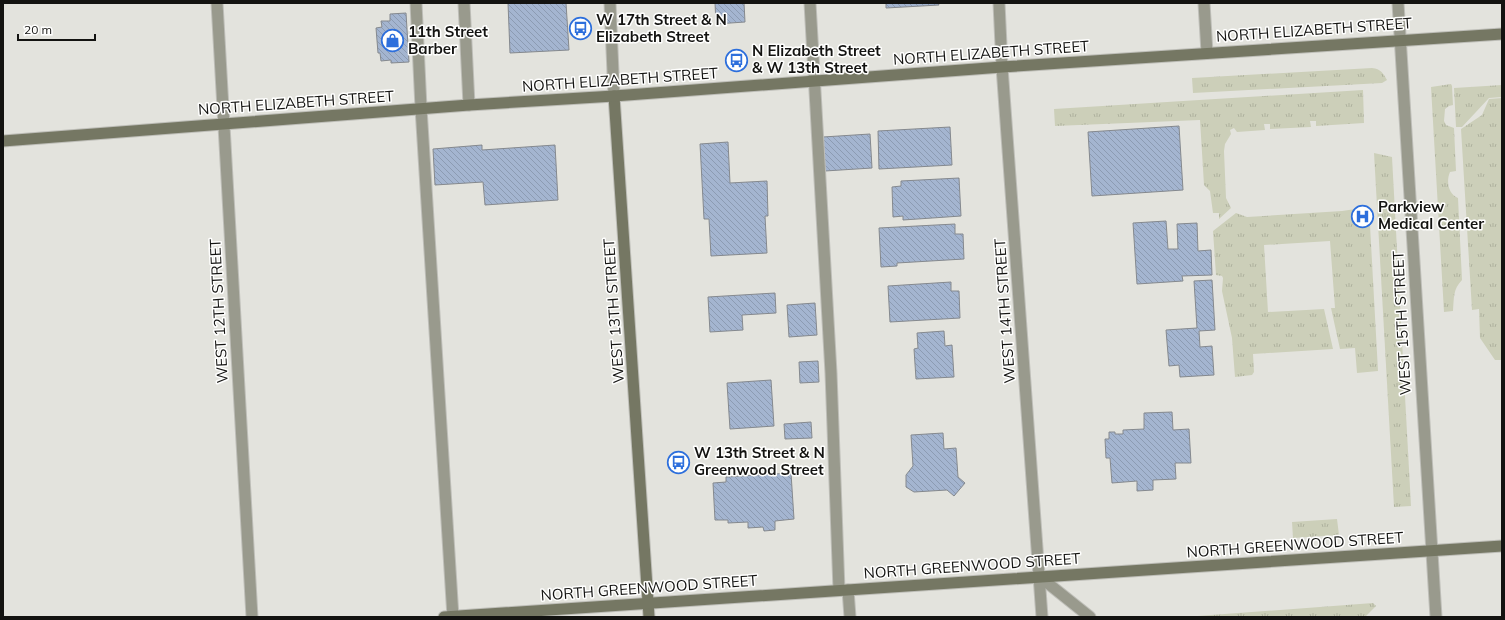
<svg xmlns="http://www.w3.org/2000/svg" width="1505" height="620" font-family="Mulish,sans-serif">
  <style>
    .grass { fill: url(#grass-tufts) }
    .building { fill: url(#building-back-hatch); stroke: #85898e }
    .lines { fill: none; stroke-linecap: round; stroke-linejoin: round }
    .service-casing { stroke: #bebeb8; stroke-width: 13 }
    .pedestrian-casing { stroke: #bebeb8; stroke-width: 13 }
    .minor-casing { stroke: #bebeb8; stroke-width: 13 }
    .tertiary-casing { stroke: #bebeb8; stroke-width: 13 }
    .secondary-casing { stroke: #bebeb8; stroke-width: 13 }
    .service { stroke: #999a8d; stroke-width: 11 }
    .pedestrian { stroke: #999a8d; stroke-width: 11 }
    .minor { stroke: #999a8d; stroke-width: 11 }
    .tertiary { stroke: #999a8d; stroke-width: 11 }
    .secondary { stroke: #757763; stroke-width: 11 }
    .labels { text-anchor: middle; stroke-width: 3; stroke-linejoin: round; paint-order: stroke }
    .poi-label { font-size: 15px; font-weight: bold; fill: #131311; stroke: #fffffe; text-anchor: start }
    .street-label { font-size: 15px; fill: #131311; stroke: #fffffe }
  </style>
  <defs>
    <pattern id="grass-tufts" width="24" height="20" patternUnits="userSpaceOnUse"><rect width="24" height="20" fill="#cccfb9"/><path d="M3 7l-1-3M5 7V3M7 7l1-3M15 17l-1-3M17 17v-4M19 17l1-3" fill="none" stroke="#aeb19e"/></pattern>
    <pattern id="building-back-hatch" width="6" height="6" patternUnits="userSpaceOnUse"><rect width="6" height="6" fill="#a4b5d0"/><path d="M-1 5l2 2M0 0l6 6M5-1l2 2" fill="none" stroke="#8c9bb2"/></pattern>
  </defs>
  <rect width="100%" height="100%" fill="#e3e3dd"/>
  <g class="grass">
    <path d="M1372,68C1381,69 1383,73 1387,80L1382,83L1193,93L1192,78Z"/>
    <path d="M1451,84L1452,86L1453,105L1449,106L1445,109L1444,121L1446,125L1454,128L1456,171L1450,172C1446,181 1448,194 1458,198L1462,280C1453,289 1454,298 1453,311L1444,312L1431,87Z"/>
    <path d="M1502,85V97L1489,98L1462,127H1456L1454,88Z"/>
    <path d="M1363,90L1364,123L1316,126V121H1310L1311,127L1270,129V124H1264L1265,130L1237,132L1234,128L1230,130L1231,134L1225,144L1224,151L1226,198L1231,208L1219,219V213H1213L1210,191L1204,185L1200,120L1055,126L1054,109Z"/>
    <path d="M1502,98V360H1495L1480,338L1479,309L1472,310L1461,129L1482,115L1489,99Z"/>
    <path d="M1374,153L1392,157L1411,506L1394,507Z"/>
    <path d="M1369,207L1378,371L1357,373L1355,348L1340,349L1331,308H1335L1330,241L1264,245L1268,312L1324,309L1333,349L1253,354L1254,372L1252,375L1235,377L1232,338L1222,291L1223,278L1222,276L1216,275L1213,231L1236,213L1247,217L1342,211Z"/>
    <path d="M1337,519L1339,535L1293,538L1292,522Z"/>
    <path d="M1373,603L1376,606L1365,617H1184Z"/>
  </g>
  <g class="building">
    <path d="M508,3H566L569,50L510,53Z"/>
    <path d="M715,3H744L745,22L716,24Z"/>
    <path d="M886,3H938L939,5L886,8Z"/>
    <path d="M406,13L409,62L391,63V60L381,61L380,53H378L376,28L382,27L381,21H390V14Z"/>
    <path d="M1179,126L1183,190L1092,196L1088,132Z"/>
    <path d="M950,127L952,165L879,169L878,131Z"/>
    <path d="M870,134L872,168L825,171L823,137Z"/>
    <path d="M728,142L730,183L767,181L768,216H765L767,253L711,256L709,219H704L700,144Z"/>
    <path d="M482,145V150L555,145L558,200L485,205L483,182L435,185L433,149Z"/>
    <path d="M959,178L961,216L903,220V216L893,217L892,187L901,186V181Z"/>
    <path d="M1166,221L1168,249H1178L1177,224L1197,223L1198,251L1211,250L1212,275L1182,276L1183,281L1137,284L1133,223Z"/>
    <path d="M955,224V234H963L964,259L897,263V266L881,267L879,228Z"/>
    <path d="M1212,280L1215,330L1199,331L1200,347L1212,346L1214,375L1180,377L1179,365L1169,366L1166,330L1197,328L1194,281Z"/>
    <path d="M951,282V291H959L960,318L890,322L888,286Z"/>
    <path d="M775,293L776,313L742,315L743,330L710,332L708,297Z"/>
    <path d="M815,303L817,335L789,337L787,305Z"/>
    <path d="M944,331L945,346L952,345L954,377L916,379L914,349L918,348L917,333Z"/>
    <path d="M818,361L819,382L800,383L799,362Z"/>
    <path d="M771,380L774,426L730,429L727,383Z"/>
    <path d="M1172,412L1173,430L1189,429L1191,463H1175L1176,479L1153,480V490L1137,491V481L1112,483L1110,458H1106L1105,439H1109V432H1115V434H1123V430L1144,429V413Z"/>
    <path d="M811,422L812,438L785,439L784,424Z"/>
    <path d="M943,433L944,449L956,448L958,477L965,483L954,496L947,490L914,492L906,487V475L913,466L911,435Z"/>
    <path d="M791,473L794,519L775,521V530L764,531L763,527L748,528V522L728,523V520H715L713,483L726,482V477Z"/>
  </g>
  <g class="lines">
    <defs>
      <g id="service">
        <path d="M416,3L421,108L453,617"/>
        <path d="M464,3L469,105"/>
        <path d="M810,3L831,373L839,590"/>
        <path d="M1204,3L1207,53"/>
        <path d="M848,590L850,617"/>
      </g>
      <path id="pedestrian" d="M1040,577L1090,617"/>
      <g id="minor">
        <path d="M217,3L252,617"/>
        <path d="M999,3L1002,67L1042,617"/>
      </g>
      <g id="tertiary">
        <path d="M610,3L614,96"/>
        <path d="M1398,3L1436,617"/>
      </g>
      <g id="secondary">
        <path d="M614,96L649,617"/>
        <path d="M3,141L469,105L614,96L1002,67L1502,34"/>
        <path d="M444,617L1502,546"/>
      </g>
    </defs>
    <use href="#service" class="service-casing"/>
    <use href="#pedestrian" class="pedestrian-casing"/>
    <use href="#minor" class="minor-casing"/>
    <use href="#tertiary" class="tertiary-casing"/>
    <use href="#secondary" class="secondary-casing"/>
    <use href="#service" class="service"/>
    <use href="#pedestrian" class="pedestrian"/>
    <use href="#minor" class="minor"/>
    <use href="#tertiary" class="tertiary"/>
    <use href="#secondary" class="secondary"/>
  </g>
  <defs>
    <symbol id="bus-ring" viewBox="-11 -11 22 22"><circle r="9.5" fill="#fffffe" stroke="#2d6fdc" stroke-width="1.5"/><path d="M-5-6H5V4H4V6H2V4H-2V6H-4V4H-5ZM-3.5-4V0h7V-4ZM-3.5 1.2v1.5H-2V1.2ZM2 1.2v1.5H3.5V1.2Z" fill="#2d6fdc"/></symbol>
    <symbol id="shop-ring" viewBox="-11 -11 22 22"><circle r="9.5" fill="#fffffe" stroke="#2d6fdc" stroke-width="1.5"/><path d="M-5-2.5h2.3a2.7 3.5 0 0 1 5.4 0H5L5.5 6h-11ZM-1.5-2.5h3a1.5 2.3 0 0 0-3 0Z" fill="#2d6fdc"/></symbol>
    <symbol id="hospital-ring" viewBox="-11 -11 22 22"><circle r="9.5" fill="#fffffe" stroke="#2d6fdc" stroke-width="1.5"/><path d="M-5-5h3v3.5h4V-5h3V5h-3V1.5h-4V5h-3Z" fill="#2d6fdc"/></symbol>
  </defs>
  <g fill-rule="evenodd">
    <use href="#bus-ring" x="568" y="16" width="25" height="25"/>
    <use href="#shop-ring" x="380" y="28" width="25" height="25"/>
    <use href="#bus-ring" x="724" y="48" width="25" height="25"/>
    <use href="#hospital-ring" x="1350" y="204" width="25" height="25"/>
    <use href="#bus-ring" x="666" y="450" width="25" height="25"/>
  </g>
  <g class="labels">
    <g class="poi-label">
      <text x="596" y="25">W 17th Street &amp; N<tspan x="596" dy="17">Elizabeth Street</tspan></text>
      <text x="408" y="37">11th Street<tspan x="408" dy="17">Barber</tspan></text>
      <text x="752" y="56">N Elizabeth Street<tspan x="752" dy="17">&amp; W 13th Street</tspan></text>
      <text x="1378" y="212">Parkview<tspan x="1378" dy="17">Medical Center</tspan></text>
      <text x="694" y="458">W 13th Street &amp; N<tspan x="694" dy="17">Greenwood Street</tspan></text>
    </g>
    <g class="street-label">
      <text transform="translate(1314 30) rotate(-4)" y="5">NORTH ELIZABETH STREET</text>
      <text transform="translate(991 53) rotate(-4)" y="5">NORTH ELIZABETH STREET</text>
      <text transform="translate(620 80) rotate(-4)" y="5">NORTH ELIZABETH STREET</text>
      <text transform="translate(296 103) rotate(-4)" y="5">NORTH ELIZABETH STREET</text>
      <text transform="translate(219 311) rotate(-93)" y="5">WEST 12TH STREET</text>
      <text transform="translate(614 311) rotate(-94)" y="5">WEST 13TH STREET</text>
      <text transform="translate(1005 311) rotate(-94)" y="5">WEST 14TH STREET</text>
      <text transform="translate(1402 323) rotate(-93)" y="5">WEST 15TH STREET</text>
      <text transform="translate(1295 545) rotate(-4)" y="5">NORTH GREENWOOD STREET</text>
      <text transform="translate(972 566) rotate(-4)" y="5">NORTH GREENWOOD STREET</text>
      <text transform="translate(649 588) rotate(-4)" y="5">NORTH GREENWOOD STREET</text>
    </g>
  </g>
  <rect width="1505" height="620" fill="none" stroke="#131311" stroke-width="8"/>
  <path d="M18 34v6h77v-6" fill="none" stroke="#131311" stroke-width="2"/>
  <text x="24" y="34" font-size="12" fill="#131311" stroke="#fffffe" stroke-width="3" paint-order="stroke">20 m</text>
</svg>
